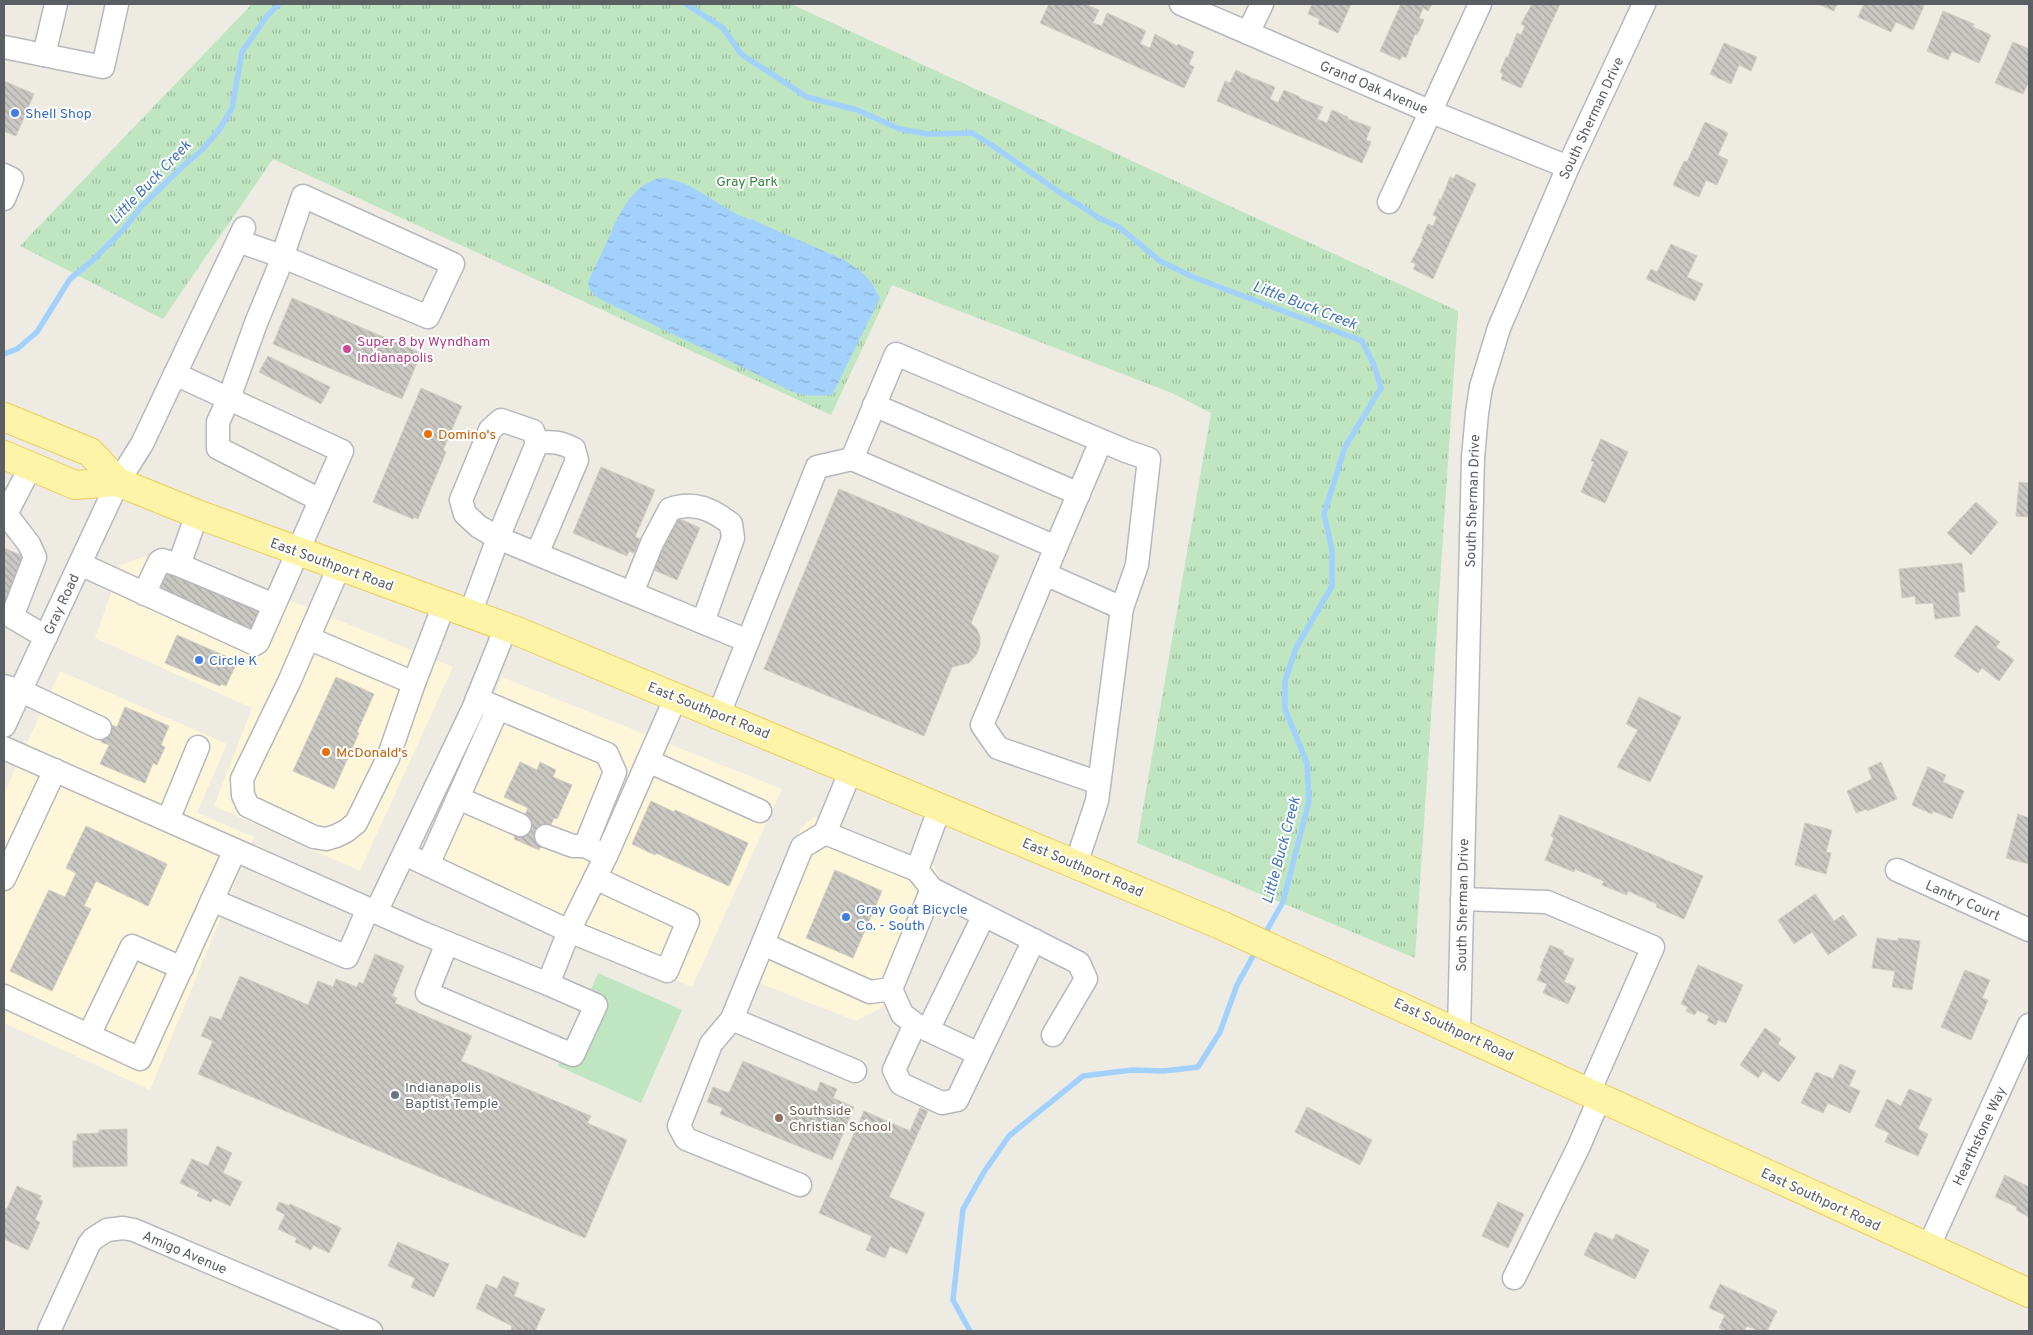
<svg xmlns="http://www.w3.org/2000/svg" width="2033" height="1335" font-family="Overpass,sans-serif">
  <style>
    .commercial { fill: #fdf6d8 }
    .park { fill: url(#park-tufts) }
    .garden { fill: #bfe5c1 }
    .water { fill: url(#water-ripples) }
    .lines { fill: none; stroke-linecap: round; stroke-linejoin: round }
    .stream { stroke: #a3d1fd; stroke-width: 5.5 }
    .building { fill: url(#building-back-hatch); stroke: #d2cdc1 }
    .minor-casing { stroke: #b5b8bd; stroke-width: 25 }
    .major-casing { stroke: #eecd5b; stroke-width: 30 }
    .minor { stroke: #fff; stroke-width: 22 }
    .major { stroke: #fdf4a8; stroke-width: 28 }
    .shop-dot { fill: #3f7fe0; stroke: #fff; stroke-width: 2 }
    .hotel-dot { fill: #d1479c; stroke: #fff; stroke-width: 2 }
    .food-dot { fill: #e8710a; stroke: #fff; stroke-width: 2 }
    .worship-dot { fill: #6b7280; stroke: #fff; stroke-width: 2 }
    .education-dot { fill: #8d6e63; stroke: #fff; stroke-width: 2 }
    .labels { text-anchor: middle; stroke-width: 4; stroke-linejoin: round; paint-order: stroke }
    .street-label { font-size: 14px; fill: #5b5e63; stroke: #fff }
    .shop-label { font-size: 14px; fill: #366cbe; stroke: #fff; text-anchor: start }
    .park-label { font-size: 14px; fill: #37863f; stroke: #fff }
    .hotel-label { font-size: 14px; fill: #b23c85; stroke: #fff; text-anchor: start }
    .food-label { font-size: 14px; fill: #c56008; stroke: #fff; text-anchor: start }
    .worship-label { font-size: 14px; fill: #5b616d; stroke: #fff; text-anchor: start }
    .education-label { font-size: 14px; fill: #785e54; stroke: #fff; text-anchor: start }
    .water-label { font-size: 15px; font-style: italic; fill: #4376b7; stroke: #fff }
  </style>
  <defs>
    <pattern id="park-tufts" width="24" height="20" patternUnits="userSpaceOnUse" patternTransform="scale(1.25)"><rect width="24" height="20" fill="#bfe5c1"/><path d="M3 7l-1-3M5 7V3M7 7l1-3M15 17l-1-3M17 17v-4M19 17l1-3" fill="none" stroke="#9ebda0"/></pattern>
    <pattern id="water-ripples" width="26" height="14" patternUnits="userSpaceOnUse" patternTransform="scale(1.25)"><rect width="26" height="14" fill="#a3d1fd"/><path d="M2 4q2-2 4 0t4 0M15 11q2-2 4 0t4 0" fill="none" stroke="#88add0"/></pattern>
    <pattern id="building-back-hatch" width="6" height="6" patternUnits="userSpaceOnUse" patternTransform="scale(1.25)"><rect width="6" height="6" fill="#cac8c2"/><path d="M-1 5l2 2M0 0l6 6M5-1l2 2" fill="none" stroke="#a7a6a1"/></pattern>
  </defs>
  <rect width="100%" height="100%" fill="#edebe2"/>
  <g class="commercial">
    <path d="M165,549L453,667L360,871L214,806L252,708L95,638L121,565Z"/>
    <path d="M60,671L227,744L197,813L254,837L150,1090L4,1023V793Z"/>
    <path d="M502,677L782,789L692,987L412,872Z"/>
    <path d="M814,817L932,863L942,883L887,1005L856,1021L741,976L801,828Z"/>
  </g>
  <path class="park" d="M252,4H791L1458,311L1415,958L1137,843L1211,413L1172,393L892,285L831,415L273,159L163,319L20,246Z"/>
  <path class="garden" d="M598,973L682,1010L641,1103L558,1066Z"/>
  <path class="water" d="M659,178C691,177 723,213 753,220L844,260L860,271L871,282L880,298L832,395C806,397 800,396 777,384L608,303C597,297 589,294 588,282C595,267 602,253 608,239C620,213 630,187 659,178Z"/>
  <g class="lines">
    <g class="stream">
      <path d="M686,4L723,28L741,54L807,97L857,110L900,129L928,134L972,133L993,146L1059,192L1099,218L1119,227L1160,261L1193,277L1362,341L1374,365L1381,388L1345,447L1324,514L1332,550V586L1296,648L1285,681V709L1307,763L1309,801L1283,902L1263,937"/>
      <path d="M4,354L17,349L37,332L70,279L92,261L123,230L141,207L183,166L202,150L219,130L232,108L242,52L267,16L279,4"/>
      <path d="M970,1331L953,1300L963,1209L984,1172L1009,1136L1083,1076L1132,1070L1164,1071L1198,1067L1220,1032L1237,985L1257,949"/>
    </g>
  </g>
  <g class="building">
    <path d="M1049,4L1054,6L1055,4H1084L1099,10L1093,23L1102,26L1107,13L1146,31L1140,44L1150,48L1155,34L1177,46L1178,44L1194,52L1189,64L1194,67L1184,88L1040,23Z"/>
    <path d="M1312,4H1351L1338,33L1318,24L1320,19L1308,14Z"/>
    <path d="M1401,4H1432L1428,11L1423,8L1419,18L1424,20L1417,35L1415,34L1406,58L1402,56L1400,60L1380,51Z"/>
    <path d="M1532,4H1560L1521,88L1501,79L1503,74L1500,72L1506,57H1508L1517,33L1521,35L1525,26L1521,24Z"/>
    <path d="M1818,4H1837L1834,11Z"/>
    <path d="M1864,4H1919L1924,6L1913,30L1896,22L1891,32L1858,17Z"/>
    <path d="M1943,11L1974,24L1973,27L1991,35L1979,63L1952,51L1948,60L1927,51Z"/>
    <path d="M2013,42L2029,49V86L2027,85L2023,94L1995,83Z"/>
    <path d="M1724,43L1757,57L1751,71L1739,65L1731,84L1710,74Z"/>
    <path d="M1236,70L1252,78L1275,87L1270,99L1278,103L1284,90L1300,97L1299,98L1323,107L1317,119L1327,123L1332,110L1348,117V119L1371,127L1366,140L1371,142L1362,163L1217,101L1225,81L1230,83Z"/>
    <path d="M4,81L34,94L16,136L4,131Z"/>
    <path d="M1705,122L1728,133L1718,155L1728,160L1717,185L1706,180L1699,197L1673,185L1684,161L1687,162Z"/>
    <path d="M1456,174L1476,184L1433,279L1413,269L1416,264L1411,262L1423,239L1422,238L1428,224L1433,226L1437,217L1433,215L1440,199L1441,200L1450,177L1454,179Z"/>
    <path d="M1671,244L1697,256L1687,277L1703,284L1695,301L1646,279L1651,269L1657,272Z"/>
    <path d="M292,298L421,353L402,399L273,344Z"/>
    <path d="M268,356L330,387L321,404L259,372Z"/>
    <path d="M421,388L462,406L443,450L446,452L418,519L414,517L413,519L373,502Z"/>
    <path d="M1601,439L1628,452L1605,503L1581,492L1594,462L1591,461Z"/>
    <path d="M601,467L655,490L635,537L640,539L634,553L629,551L627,556L573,533Z"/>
    <path d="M2019,482L2029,483V517L2016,516Z"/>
    <path d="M839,489L999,556L971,623L977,629L980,637V645L977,654L969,663L952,667L924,736L764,669Z"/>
    <path d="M1976,502L1998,522L1971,555L1947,533Z"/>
    <path d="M676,517L700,528L677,580L654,570L658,559L655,557L660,547L662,548Z"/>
    <path d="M4,548L32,560L11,609L4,606Z"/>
    <path d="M1962,563L1965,592H1958L1960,616L1935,619L1933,603L1916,604L1915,596L1902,598L1899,569Z"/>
    <path d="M165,567L263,608L252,633L155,591Z"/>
    <path d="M1976,625L2000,642L1996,647L2014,660L1999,681L1982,668L1978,673L1954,656Z"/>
    <path d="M177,635L232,659L231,662L236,664L226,686L221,684L220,686L165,663Z"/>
    <path d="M336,677L374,694L357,732L359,733L334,789L293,771Z"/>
    <path d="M1639,697L1681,717L1650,782L1617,767L1638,730L1626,724Z"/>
    <path d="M125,707L169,726L161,745L165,747L157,765L153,763L145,783L100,764L109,745L101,742L109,724L117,727Z"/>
    <path d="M520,762L537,770L540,762L556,770L553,777L572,785L557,819L554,818L539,850L514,839L528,808L504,797Z"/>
    <path d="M1881,762L1897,799L1867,811V809L1856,813L1847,791L1872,779L1868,768Z"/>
    <path d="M1928,767L1946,775L1943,782L1964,791L1952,819L1933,811L1932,814L1912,805Z"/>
    <path d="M651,801L674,812L675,810L748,843L729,886L656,853L655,855L632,844Z"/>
    <path d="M2018,814L2029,818V864L2006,858Z"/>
    <path d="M1560,815L1703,876L1684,919L1656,907L1657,904L1628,891L1627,895L1602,885L1604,881L1575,869L1574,872L1545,860L1554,838L1551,836Z"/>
    <path d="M1805,823L1832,830L1826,852L1831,853L1826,874L1795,865Z"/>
    <path d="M86,826L167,864L148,906L96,881L84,906L91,909L52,991L10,971L49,890L65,897L76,873L66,868Z"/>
    <path d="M835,870L882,891L853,958L806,938Z"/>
    <path d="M1815,894L1834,921L1843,915L1857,935L1828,955L1812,932L1794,944L1778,920Z"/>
    <path d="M1877,938L1898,941V938L1920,941L1912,990L1892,987L1895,971L1872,968Z"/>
    <path d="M1550,945L1564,951L1563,954L1574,959L1564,982L1576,987L1568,1004L1543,993L1547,984L1537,980L1542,969L1540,968Z"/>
    <path d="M375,954L404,966L392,996L397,998L395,1003L472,1036L461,1061L591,1116L587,1123L627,1140L585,1238L198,1074L213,1041L201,1036L210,1016L221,1020L240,976L308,1005L318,981L333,987L336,979L357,987L359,982L363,984Z"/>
    <path d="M1698,965L1743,985L1726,1023L1718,1020L1716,1025L1707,1021L1709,1016L1697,1010L1695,1015L1686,1011L1688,1007L1681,1004Z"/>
    <path d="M1965,970L1990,980L1982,998L1988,1000L1971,1040L1941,1027Z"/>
    <path d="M1765,1028L1781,1039L1778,1044L1796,1057L1779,1082L1763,1071L1758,1078L1740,1065Z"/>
    <path d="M743,1061L817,1092L820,1082L837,1089L833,1098L854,1107L832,1160L720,1114L723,1108L707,1102L713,1087L729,1093Z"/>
    <path d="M1840,1064L1856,1071L1849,1086L1860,1091L1850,1113L1828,1103L1823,1113L1801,1103L1816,1072L1833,1079Z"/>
    <path d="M1909,1089L1932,1099L1918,1129L1928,1134L1918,1156L1885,1142L1889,1133L1875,1126L1887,1099L1901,1106Z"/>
    <path d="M1307,1107L1372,1140L1360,1165L1295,1132Z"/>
    <path d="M920,1108L928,1111L889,1197L925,1213L907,1254L890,1246L885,1258L866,1250L872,1236L819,1213L864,1111L910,1131Z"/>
    <path d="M127,1129V1166L73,1167V1141H77V1134L99,1133V1130Z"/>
    <path d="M217,1146L232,1153L223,1173L242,1182L230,1206L213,1198L211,1202L197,1196L199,1192L180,1183L192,1159L208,1166Z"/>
    <path d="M2005,1175L2029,1187V1217L2016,1210L2017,1207L1995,1197Z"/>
    <path d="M17,1186L41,1196L39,1199L43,1201L35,1220L40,1222L28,1250L4,1239V1208L7,1209Z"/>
    <path d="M279,1202L289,1206L290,1204L341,1228L329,1253L313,1245L311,1250L295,1242L297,1238L278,1229L285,1215L276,1210Z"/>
    <path d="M1498,1202L1524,1214L1508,1248L1482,1236Z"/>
    <path d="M1595,1232L1613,1240L1616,1234L1649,1250L1635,1279L1584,1255Z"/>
    <path d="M398,1242L449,1264L434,1297L411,1287L415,1278L388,1266Z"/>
    <path d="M503,1276L519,1283L514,1296L545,1309L535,1331H514L511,1330L512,1326L476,1308L486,1284L497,1289Z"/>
    <path d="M1720,1284L1777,1311L1767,1331H1759L1747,1326L1744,1331H1725L1719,1328L1725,1315L1709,1308Z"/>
  </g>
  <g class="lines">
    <defs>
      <g id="minor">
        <path d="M1181,4L1429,111L1568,167"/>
        <path d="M1248,33L1262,4"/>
        <path d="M4,47L103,67L117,4"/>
        <path d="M44,55L56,4"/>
        <path d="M4,175L12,179L4,199"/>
        <path d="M1389,202L1480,4"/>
        <path d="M238,241L281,256L428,317L453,264L303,196L277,272L256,323L229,398L218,422V448L320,500"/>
        <path d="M874,405L1079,494"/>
        <path d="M501,420L533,431L537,443L498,538L478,526L465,514L461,500L490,430Z"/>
        <path d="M852,459L1056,547L982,725L998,748L1099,783"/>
        <path d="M4,514H6L31,466"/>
        <path d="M6,514L29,544L35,557L12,617L46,637"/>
        <path d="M1056,547L1101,441"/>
        <path d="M537,554L577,460L574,449C561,442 552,441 537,443"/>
        <path d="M80,564L255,644L258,642L342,451L175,374"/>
        <path d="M179,565L274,605"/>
        <path d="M339,567L289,682L242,779L243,795L248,806L314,837L326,839L336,836L346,831L356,823L388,758L414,683L444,605"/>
        <path d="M1045,574L1122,608"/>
        <path d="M632,593L652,543L670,509C694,501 712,509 731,524L733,538L703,622"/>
        <path d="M144,594L159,562L162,560L179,565L197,514"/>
        <path d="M470,614L498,538L748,641"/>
        <path d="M308,638L414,683"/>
        <path d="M4,686L21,691L100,728"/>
        <path d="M477,699L607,754L615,772L585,846L606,856"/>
        <path d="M719,714L817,467L852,459L896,354L1126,451L1149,459L1137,565L1122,608L1097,801L1076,864"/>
        <path d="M4,726L118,482L142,444L244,228"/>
        <path d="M4,748L423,933L548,984L569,931L606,856L676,697"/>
        <path d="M648,761L760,811"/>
        <path d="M458,798L520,825"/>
        <path d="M940,807L917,870L932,889L1079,963L1086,979L1053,1035"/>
        <path d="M168,820L198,747"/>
        <path d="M825,833L851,770"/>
        <path d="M546,836L573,846H585"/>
        <path d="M415,859L428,865L498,708"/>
        <path d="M428,865L569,931L667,971L688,921L595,878"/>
        <path d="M1897,870L2029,930"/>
        <path d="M4,879L55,770"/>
        <path d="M1462,899L1547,902L1653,947L1589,1092"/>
        <path d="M212,900L347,957L368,909"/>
        <path d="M376,912L473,709L506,627"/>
        <path d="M447,943L427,993L573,1055L596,1005L548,984"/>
        <path d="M763,944L870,992L891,989L932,889"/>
        <path d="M891,989L902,1014L915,1024L979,1054L957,1100L942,1103L901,1084L894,1070L915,1024"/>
        <path d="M4,996L140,1059L235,850"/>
        <path d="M732,1019L855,1071"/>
        <path d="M928,1030L984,915"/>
        <path d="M1459,1032L1473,458L1477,413L1481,387L1499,328L1568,167L1644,4"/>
        <path d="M89,1035L132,946L182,968"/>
        <path d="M979,1054L1034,940"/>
        <path d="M800,1185L686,1139L679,1126L711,1044L732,1019L802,847L825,833L917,870"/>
        <path d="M1928,1248L2029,1025"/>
        <path d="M1514,1278L1579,1146L1600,1097"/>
        <path d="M49,1331L89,1244L93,1239L107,1230L123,1228L134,1230L371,1331"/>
      </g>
      <g id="major">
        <path d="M4,417L90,452L118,482L197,514L517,631L1223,926L2029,1293"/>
        <path d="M4,455L75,485L118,482"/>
      </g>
    </defs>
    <use href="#minor" class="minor-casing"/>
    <use href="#major" class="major-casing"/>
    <use href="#minor" class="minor"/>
    <use href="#major" class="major"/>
  </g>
  <g class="shop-dot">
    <circle cx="15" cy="113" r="5"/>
    <circle cx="199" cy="660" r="5"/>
    <circle cx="846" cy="917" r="5"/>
  </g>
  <circle class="hotel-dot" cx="347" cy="349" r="5"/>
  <g class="food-dot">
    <circle cx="428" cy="434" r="5"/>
    <circle cx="326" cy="752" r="5"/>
  </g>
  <circle class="worship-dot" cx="395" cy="1095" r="5"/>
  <circle class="education-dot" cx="779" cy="1118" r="5"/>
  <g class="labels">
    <g class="street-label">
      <text transform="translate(1374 87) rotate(23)" y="5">Grand Oak Avenue</text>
      <text transform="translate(1591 118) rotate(-65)" y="5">South Sherman Drive</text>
      <text transform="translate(1472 501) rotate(-88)" y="5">South Sherman Drive</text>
      <text transform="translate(332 564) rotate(20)" y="5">East Southport Road</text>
      <text transform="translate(61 604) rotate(-65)" y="5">Gray Road</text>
      <text transform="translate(709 710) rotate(22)" y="5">East Southport Road</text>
      <text transform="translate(1083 867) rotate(23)" y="5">East Southport Road</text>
      <text transform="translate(1963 900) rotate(24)" y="5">Lantry Court</text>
      <text transform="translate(1462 905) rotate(-89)" y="5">South Sherman Drive</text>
      <text transform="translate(1454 1029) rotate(25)" y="5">East Southport Road</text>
      <text transform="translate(1979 1136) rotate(-65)" y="5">Hearthstone Way</text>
      <text transform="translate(1821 1199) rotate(25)" y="5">East Southport Road</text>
      <text transform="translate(185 1252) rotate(23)" y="5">Amigo Avenue</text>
    </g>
    <g class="shop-label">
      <text x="25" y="118">Shell Shop</text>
      <text x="209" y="665">Circle K</text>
      <text x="856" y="914">Gray Goat Bicycle<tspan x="856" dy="16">Co. - South</tspan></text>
    </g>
    <g class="park-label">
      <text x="747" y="186">Gray Park</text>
    </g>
    <g class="hotel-label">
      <text x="357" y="346">Super 8 by Wyndham<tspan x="357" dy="16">Indianapolis</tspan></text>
    </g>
    <g class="food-label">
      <text x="438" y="439">Domino's</text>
      <text x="336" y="757">McDonald's</text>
    </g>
    <g class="worship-label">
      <text x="405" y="1092">Indianapolis<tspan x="405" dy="16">Baptist Temple</tspan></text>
    </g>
    <g class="education-label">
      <text x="789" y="1115">Southside<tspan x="789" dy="16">Christian School</tspan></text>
    </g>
    <g class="water-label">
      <text transform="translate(150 182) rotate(-46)" y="5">Little Buck Creek</text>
      <text transform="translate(1305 305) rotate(21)" y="5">Little Buck Creek</text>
      <text transform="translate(1281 850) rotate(-75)" y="5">Little Buck Creek</text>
    </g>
  </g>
  <rect width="2033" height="1335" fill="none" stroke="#5b5e63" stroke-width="10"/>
</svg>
